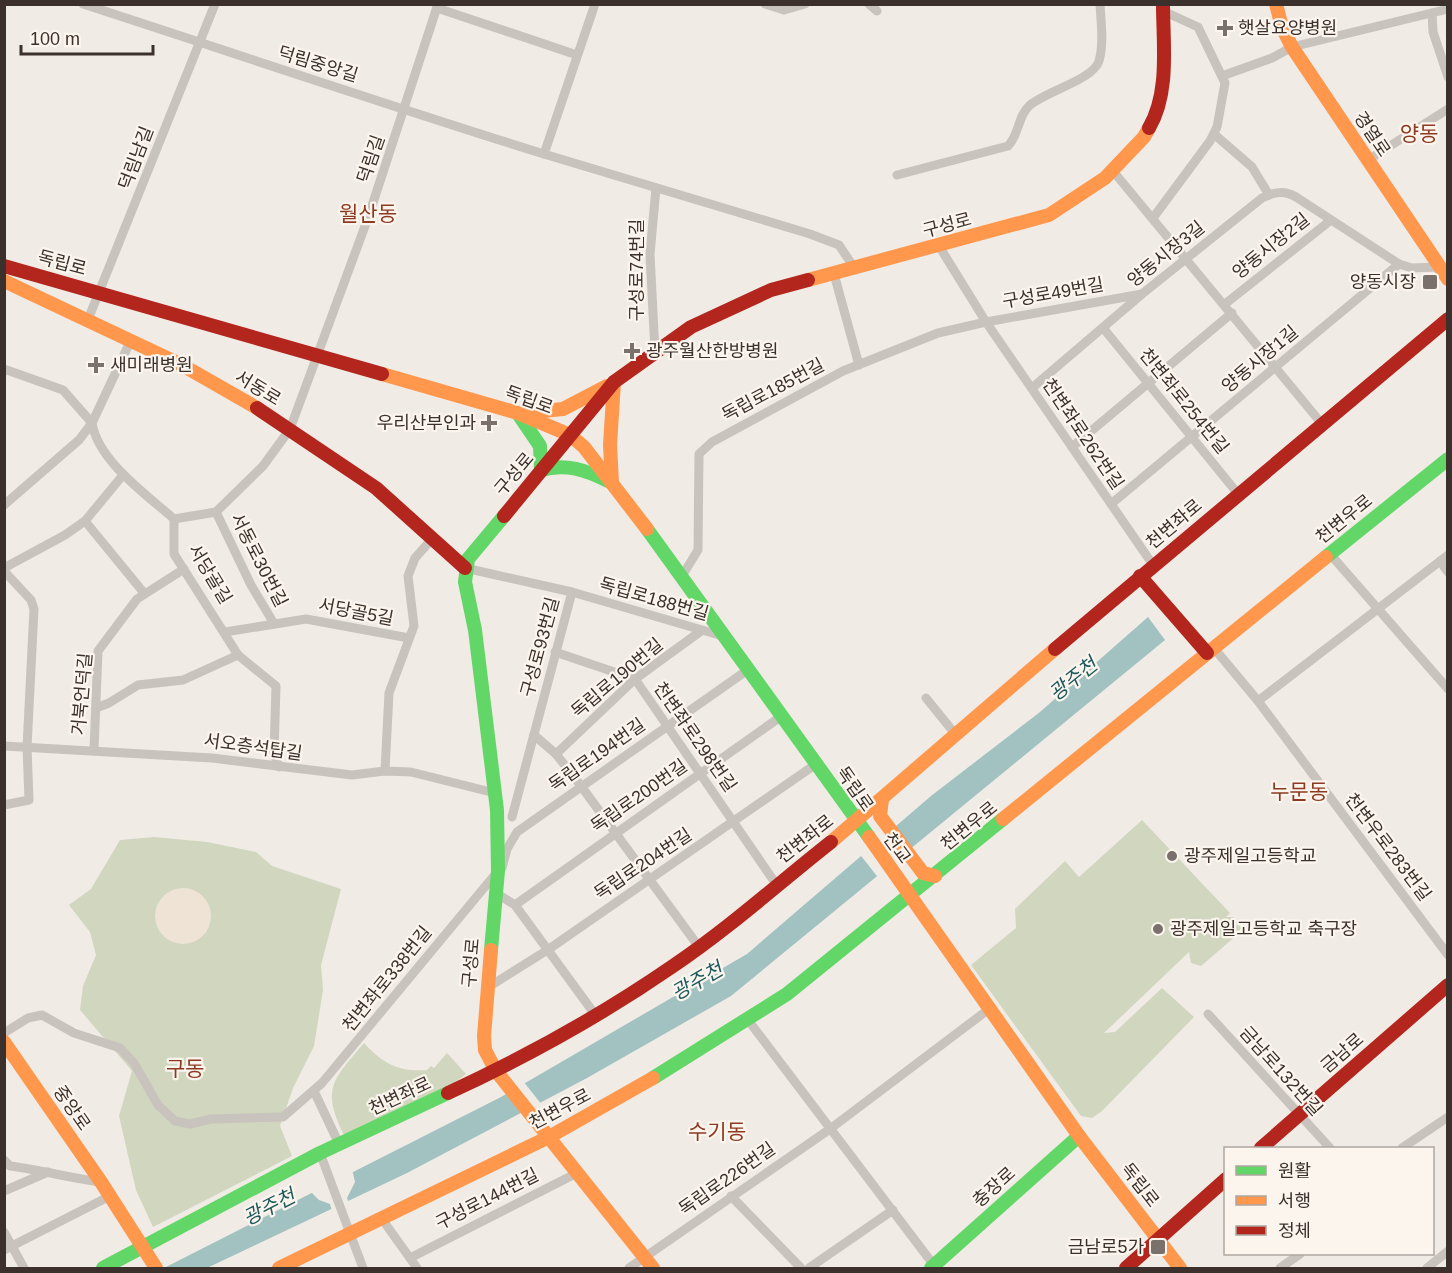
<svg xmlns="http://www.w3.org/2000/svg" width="1452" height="1273" font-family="Helvetica,'Noto Sans KR',sans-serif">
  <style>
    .green { fill: #d1d6bf }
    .plaza { fill: #eee3d5 }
    .water { fill: #a1c2c1 }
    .pier { fill: #f0ebe5 }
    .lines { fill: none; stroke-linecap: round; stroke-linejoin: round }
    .street { stroke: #c9c3be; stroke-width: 9 }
    .fast { stroke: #63d668; stroke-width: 14 }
    .slow { stroke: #ff974d; stroke-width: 14 }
    .jam { stroke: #b3261e; stroke-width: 14 }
    .poi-dot { fill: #7a716c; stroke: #fbf5ee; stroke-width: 2 }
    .labels { text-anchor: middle; stroke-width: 4.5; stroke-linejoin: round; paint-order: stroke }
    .poi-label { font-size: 18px; fill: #3b302b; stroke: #fbf5ee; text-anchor: start }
    .street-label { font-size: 18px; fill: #3b302b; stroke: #fbf5ee }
    .water-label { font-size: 20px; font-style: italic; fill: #1f5a5e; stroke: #fbf5ee }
    .quarter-label { font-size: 21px; fill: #8c3b22; stroke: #fbf5ee }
  </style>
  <rect width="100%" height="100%" fill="#f0ebe5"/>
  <g class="green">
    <path d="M1142,820L1230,913L1226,917H1234L1241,928L1237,935L1201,966L1191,963L1189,952L1104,1033L1115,1032L1162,988L1194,1017L1102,1111L1092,1118L1081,1116L971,965L1016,928L1015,909L1065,861L1079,877Z"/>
    <path d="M154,837L207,842L256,852L272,866L341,889L321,965L323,990L314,1046L293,1088L280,1126L292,1156L153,1227L136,1190L119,1116L132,1071L80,1010L83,986L96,955L90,932L69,905L91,889L120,840Z"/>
    <path d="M364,1043C383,1064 399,1072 427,1070L431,1066L434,1068L447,1053L466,1074L454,1083L344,1135C321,1088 333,1080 364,1043Z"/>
  </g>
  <circle class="plaza" cx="183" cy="916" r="28"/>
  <path class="water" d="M1148,617L1165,640L731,996L587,1078L407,1173L207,1268H164L501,1097L747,954L931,796L1040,712Z"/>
  <g class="pier">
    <path d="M890,826L911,854L880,880L858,852Z"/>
    <path d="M523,1081L542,1105L523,1115L505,1091Z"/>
    <path d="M352,1169L355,1182L347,1198L349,1203L332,1211L330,1204L319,1200L312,1193L310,1190Z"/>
  </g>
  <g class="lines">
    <g class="street">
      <path d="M83,4C237,54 390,106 544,154"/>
      <path d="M595,4L544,154L810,234L839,245L855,269"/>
      <path d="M765,4L784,10L805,4"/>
      <path d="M869,4L877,11"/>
      <path d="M437,8L577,55"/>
      <path d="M1432,13L1433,32L1448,77"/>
      <path d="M1222,76L1272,58L1292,47L1448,9"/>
      <path d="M1214,134L1252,167L1269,195"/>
      <path d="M1368,160L1448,109"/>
      <path d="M1113,171L1322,424"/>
      <path d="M897,175L1008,146C1019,135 1018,116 1029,106C1046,91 1093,80 1099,61C1104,44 1101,22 1100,4"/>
      <path d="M1153,218L1210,141L1217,127L1225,83L1198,27L1163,11"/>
      <path d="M939,246L986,322L1153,565"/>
      <path d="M834,274L859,365"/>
      <path d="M1225,304L1331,220"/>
      <path d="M87,322L215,4"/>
      <path d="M1104,329L1238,494"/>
      <path d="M655,352L650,254L656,188"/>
      <path d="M4,369L63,390L92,423"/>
      <path d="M1032,388L1142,294L1262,198C1274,192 1284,190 1296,197L1399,264L1412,268L1439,267"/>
      <path d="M92,423C98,461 147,495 174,519V554L238,655L276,686L274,753L279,767"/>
      <path d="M1072,447L1232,313"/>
      <path d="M1111,504L1399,264"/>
      <path d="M4,505L79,440L92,423L130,342"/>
      <path d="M174,519L216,512"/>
      <path d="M85,521L144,593"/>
      <path d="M1330,554L1448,689"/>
      <path d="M1440,561L1448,572"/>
      <path d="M4,568L65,535L85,521L123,475"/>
      <path d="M465,568L572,592L726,637"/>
      <path d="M4,571L31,600L34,609L27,747L29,800L4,805"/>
      <path d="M682,576L698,550L699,454L712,442L843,371L938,333L986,322L1142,294"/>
      <path d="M273,622L251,585L216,512L263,466L290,429L368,218L438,4"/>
      <path d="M225,632L306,619L409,638"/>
      <path d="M1213,647L1258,701L1448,955"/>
      <path d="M555,652L635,679L776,884"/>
      <path d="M926,698L956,735"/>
      <path d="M1258,701L1448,555"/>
      <path d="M96,708L109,703L138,685L183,680L238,655"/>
      <path d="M534,735L556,754L581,786L699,947"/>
      <path d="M4,746L212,758L352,775L385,771L411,772L495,793"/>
      <path d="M94,750L98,651L137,599L184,569"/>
      <path d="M556,754L635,679L701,631"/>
      <path d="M385,771L389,693L414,626L408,576L415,558L431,540"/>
      <path d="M512,817L572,592"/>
      <path d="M502,868L507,849L517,832L749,669"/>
      <path d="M497,890L496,893L515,905L596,1016"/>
      <path d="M515,905L783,715"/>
      <path d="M487,988L549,949L816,764"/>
      <path d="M1208,1014L1330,1148"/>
      <path d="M748,1020L936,1268"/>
      <path d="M4,1033L28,1018L42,1015L74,1033L120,1048L134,1063L158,1105L175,1121L190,1124L211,1119L283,1117L322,1083L498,871"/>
      <path d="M314,1091L339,1144"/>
      <path d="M1402,1148L1448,1117"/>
      <path d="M320,1153L363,1268"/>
      <path d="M4,1160L10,1166C41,1170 70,1178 101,1182"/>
      <path d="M4,1191L48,1172"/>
      <path d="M731,1196L801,1268"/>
      <path d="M382,1219L417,1268"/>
      <path d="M4,1232L24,1268"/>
      <path d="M4,1250L110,1196"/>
      <path d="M410,1258L579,1172"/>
      <path d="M629,1268L830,1129L989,1009"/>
      <path d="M809,1268L893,1210"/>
      <path d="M1280,1268L1300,1254"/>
      <path d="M1427,1268L1448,1251"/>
    </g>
    <g class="fast">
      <path d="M519,415L540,446L541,469"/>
      <path d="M541,470C566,463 586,470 608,481"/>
      <path d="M647,529L869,837"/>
      <path d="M1326,557L1448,459"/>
      <path d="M491,950L498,871L497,810L475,630L465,582L468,559L504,516"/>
      <path d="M653,1078L787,994L1003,819"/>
      <path d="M103,1268L320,1153L448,1093"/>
      <path d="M931,1268L1079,1136"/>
    </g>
    <g class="slow">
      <path d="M1276,4L1282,27L1292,47L1448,279"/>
      <path d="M808,280L1049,215L1105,178L1144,137L1149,128"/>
      <path d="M4,281L182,365L257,408"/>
      <path d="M382,374L518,413L570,435L584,447L647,529"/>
      <path d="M524,413L563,409L607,386"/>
      <path d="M612,483L610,445L614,382"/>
      <path d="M882,799L880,816L923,873L935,876"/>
      <path d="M1003,819L1326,557"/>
      <path d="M869,837L1079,1136L1180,1268"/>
      <path d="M831,842L1055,649"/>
      <path d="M491,950L484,1036L485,1050L496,1071L653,1268"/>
      <path d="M4,1042L101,1182L156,1268"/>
      <path d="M279,1268L549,1137L653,1078"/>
    </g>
    <g class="jam">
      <path d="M1149,128C1170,92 1163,44 1163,4"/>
      <path d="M4,266L382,374"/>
      <path d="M257,408L376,488L465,568"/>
      <path d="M504,516L614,382L691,327L771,290L808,280"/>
      <path d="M1140,576L1207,653"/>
      <path d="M1055,649L1448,319"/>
      <path d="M448,1093C526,1057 602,1015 673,966C728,929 779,883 831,842"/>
      <path d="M1261,1148L1448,985"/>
      <path d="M1126,1268L1226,1179"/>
    </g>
  </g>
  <g class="poi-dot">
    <path d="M1222 19h6v6h6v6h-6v6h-6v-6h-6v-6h6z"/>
    <rect x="1422" y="274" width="16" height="16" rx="3"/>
    <path d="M629 342h6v6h6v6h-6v6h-6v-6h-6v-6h6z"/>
    <path d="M93 356h6v6h6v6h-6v6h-6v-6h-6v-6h6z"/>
    <path d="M486 414h6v6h6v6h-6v6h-6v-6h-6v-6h6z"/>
    <circle cx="1172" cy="856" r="6"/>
    <circle cx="1158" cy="929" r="6"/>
    <rect x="1150" y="1239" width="16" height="16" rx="3"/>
  </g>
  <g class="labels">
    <g class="poi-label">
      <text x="1238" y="34">햇살요양병원</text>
      <text x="1416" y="288" text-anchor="end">양동시장</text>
      <text x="646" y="357">광주월산한방병원</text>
      <text x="110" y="371">새미래병원</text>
      <text x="476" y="429" text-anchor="end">우리산부인과</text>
      <text x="1184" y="862">광주제일고등학교</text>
      <text x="1170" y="935">광주제일고등학교 축구장</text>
      <text x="1144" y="1253" text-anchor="end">금남로5가</text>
    </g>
    <g class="street-label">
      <text transform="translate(318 64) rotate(17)" y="6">덕림중앙길</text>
      <text transform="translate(1372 134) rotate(56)" y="6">경열로</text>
      <text transform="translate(136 158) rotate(-69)" y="6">덕림남길</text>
      <text transform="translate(371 159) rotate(-71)" y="6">덕림길</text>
      <text transform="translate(947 225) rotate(-15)" y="6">구성로</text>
      <text transform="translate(1271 246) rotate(-39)" y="6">양동시장2길</text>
      <text transform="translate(1166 254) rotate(-39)" y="6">양동시장3길</text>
      <text transform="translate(62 263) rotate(15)" y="6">독립로</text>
      <text transform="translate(637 270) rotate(-90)" y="6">구성로74번길</text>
      <text transform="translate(1053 293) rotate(-10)" y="6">구성로49번길</text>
      <text transform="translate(1260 359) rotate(-40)" y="6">양동시장1길</text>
      <text transform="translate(258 388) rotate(31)" y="6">서동로</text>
      <text transform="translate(773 390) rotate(-28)" y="6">독립로185번길</text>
      <text transform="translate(529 400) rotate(20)" y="6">독립로</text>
      <text transform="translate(1184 401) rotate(51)" y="6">천변좌로254번길</text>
      <text transform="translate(1083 434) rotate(56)" y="6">천변좌로262번길</text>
      <text transform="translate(514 474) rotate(-50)" y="6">구성로</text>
      <text transform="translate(1344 519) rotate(-39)" y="6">천변우로</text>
      <text transform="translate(1174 524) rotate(-40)" y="6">천변좌로</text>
      <text transform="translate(259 560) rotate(63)" y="6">서동로30번길</text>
      <text transform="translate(210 574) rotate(59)" y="6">서당골길</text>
      <text transform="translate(654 599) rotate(16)" y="6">독립로188번길</text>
      <text transform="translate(356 612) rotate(11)" y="6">서당골5길</text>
      <text transform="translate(540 647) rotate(-75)" y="6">구성로93번길</text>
      <text transform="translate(617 678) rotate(-40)" y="6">독립로190번길</text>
      <text transform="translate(82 694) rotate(-85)" y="6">거북언덕길</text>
      <text transform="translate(695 737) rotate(55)" y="6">천변좌로298번길</text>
      <text transform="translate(253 747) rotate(8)" y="6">서오층석탑길</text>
      <text transform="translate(597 755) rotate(-35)" y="6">독립로194번길</text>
      <text transform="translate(855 789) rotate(55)" y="6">독립로</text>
      <text transform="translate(639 796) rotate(-35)" y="6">독립로200번길</text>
      <text transform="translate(969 826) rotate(-39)" y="6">천변우로</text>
      <text transform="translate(805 839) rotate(-38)" y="6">천변좌로</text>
      <text transform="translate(1388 847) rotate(53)" y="6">천변우로283번길</text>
      <text transform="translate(897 848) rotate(54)" y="6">천교</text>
      <text transform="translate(643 864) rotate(-34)" y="6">독립로204번길</text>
      <text transform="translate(471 963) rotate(-85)" y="6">구성로</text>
      <text transform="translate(387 979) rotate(-51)" y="6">천변좌로338번길</text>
      <text transform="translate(1342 1053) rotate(-41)" y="6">금남로</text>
      <text transform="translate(1281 1071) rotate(48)" y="6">금남로132번길</text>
      <text transform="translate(400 1096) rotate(-25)" y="6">천변좌로</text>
      <text transform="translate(72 1108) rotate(55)" y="6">중앙로</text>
      <text transform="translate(560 1109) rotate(-28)" y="6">천변우로</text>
      <text transform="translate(727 1179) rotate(-35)" y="6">독립로226번길</text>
      <text transform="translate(1140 1185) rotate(52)" y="6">독립로</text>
      <text transform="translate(994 1187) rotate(-42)" y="6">충장로</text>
      <text transform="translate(487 1199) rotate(-27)" y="6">구성로144번길</text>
    </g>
    <g class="water-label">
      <text transform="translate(1073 679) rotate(-39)" y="7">광주천</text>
      <text transform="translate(697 981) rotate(-30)" y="7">광주천</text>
      <text transform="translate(269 1207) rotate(-27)" y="7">광주천</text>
    </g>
    <g class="quarter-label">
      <text x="1419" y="141">양동</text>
      <text x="368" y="221">월산동</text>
      <text x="1299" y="799">누문동</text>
      <text x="185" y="1076">구동</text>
      <text x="717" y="1139">수기동</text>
    </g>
  </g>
  <rect width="1452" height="1273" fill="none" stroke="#3b302b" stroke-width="12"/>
  <rect x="1224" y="1147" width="210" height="108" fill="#fbf5ee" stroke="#aea6a0" stroke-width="1.5"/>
  <rect x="1236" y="1166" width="30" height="9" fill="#63d668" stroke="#aea6a0" stroke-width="1.5"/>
  <text x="1278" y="1177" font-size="18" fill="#3b302b">원활</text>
  <rect x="1236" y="1196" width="30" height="9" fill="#ff974d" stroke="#aea6a0" stroke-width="1.5"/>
  <text x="1278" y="1207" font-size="18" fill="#3b302b">서행</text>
  <rect x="1236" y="1226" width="30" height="9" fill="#b3261e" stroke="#aea6a0" stroke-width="1.5"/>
  <text x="1278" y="1237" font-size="18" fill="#3b302b">정체</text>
  <path d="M21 45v9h132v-9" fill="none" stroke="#3b302b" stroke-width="3"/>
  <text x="30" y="45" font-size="18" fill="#3b302b" stroke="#fbf5ee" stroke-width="4.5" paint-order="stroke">100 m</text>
</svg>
